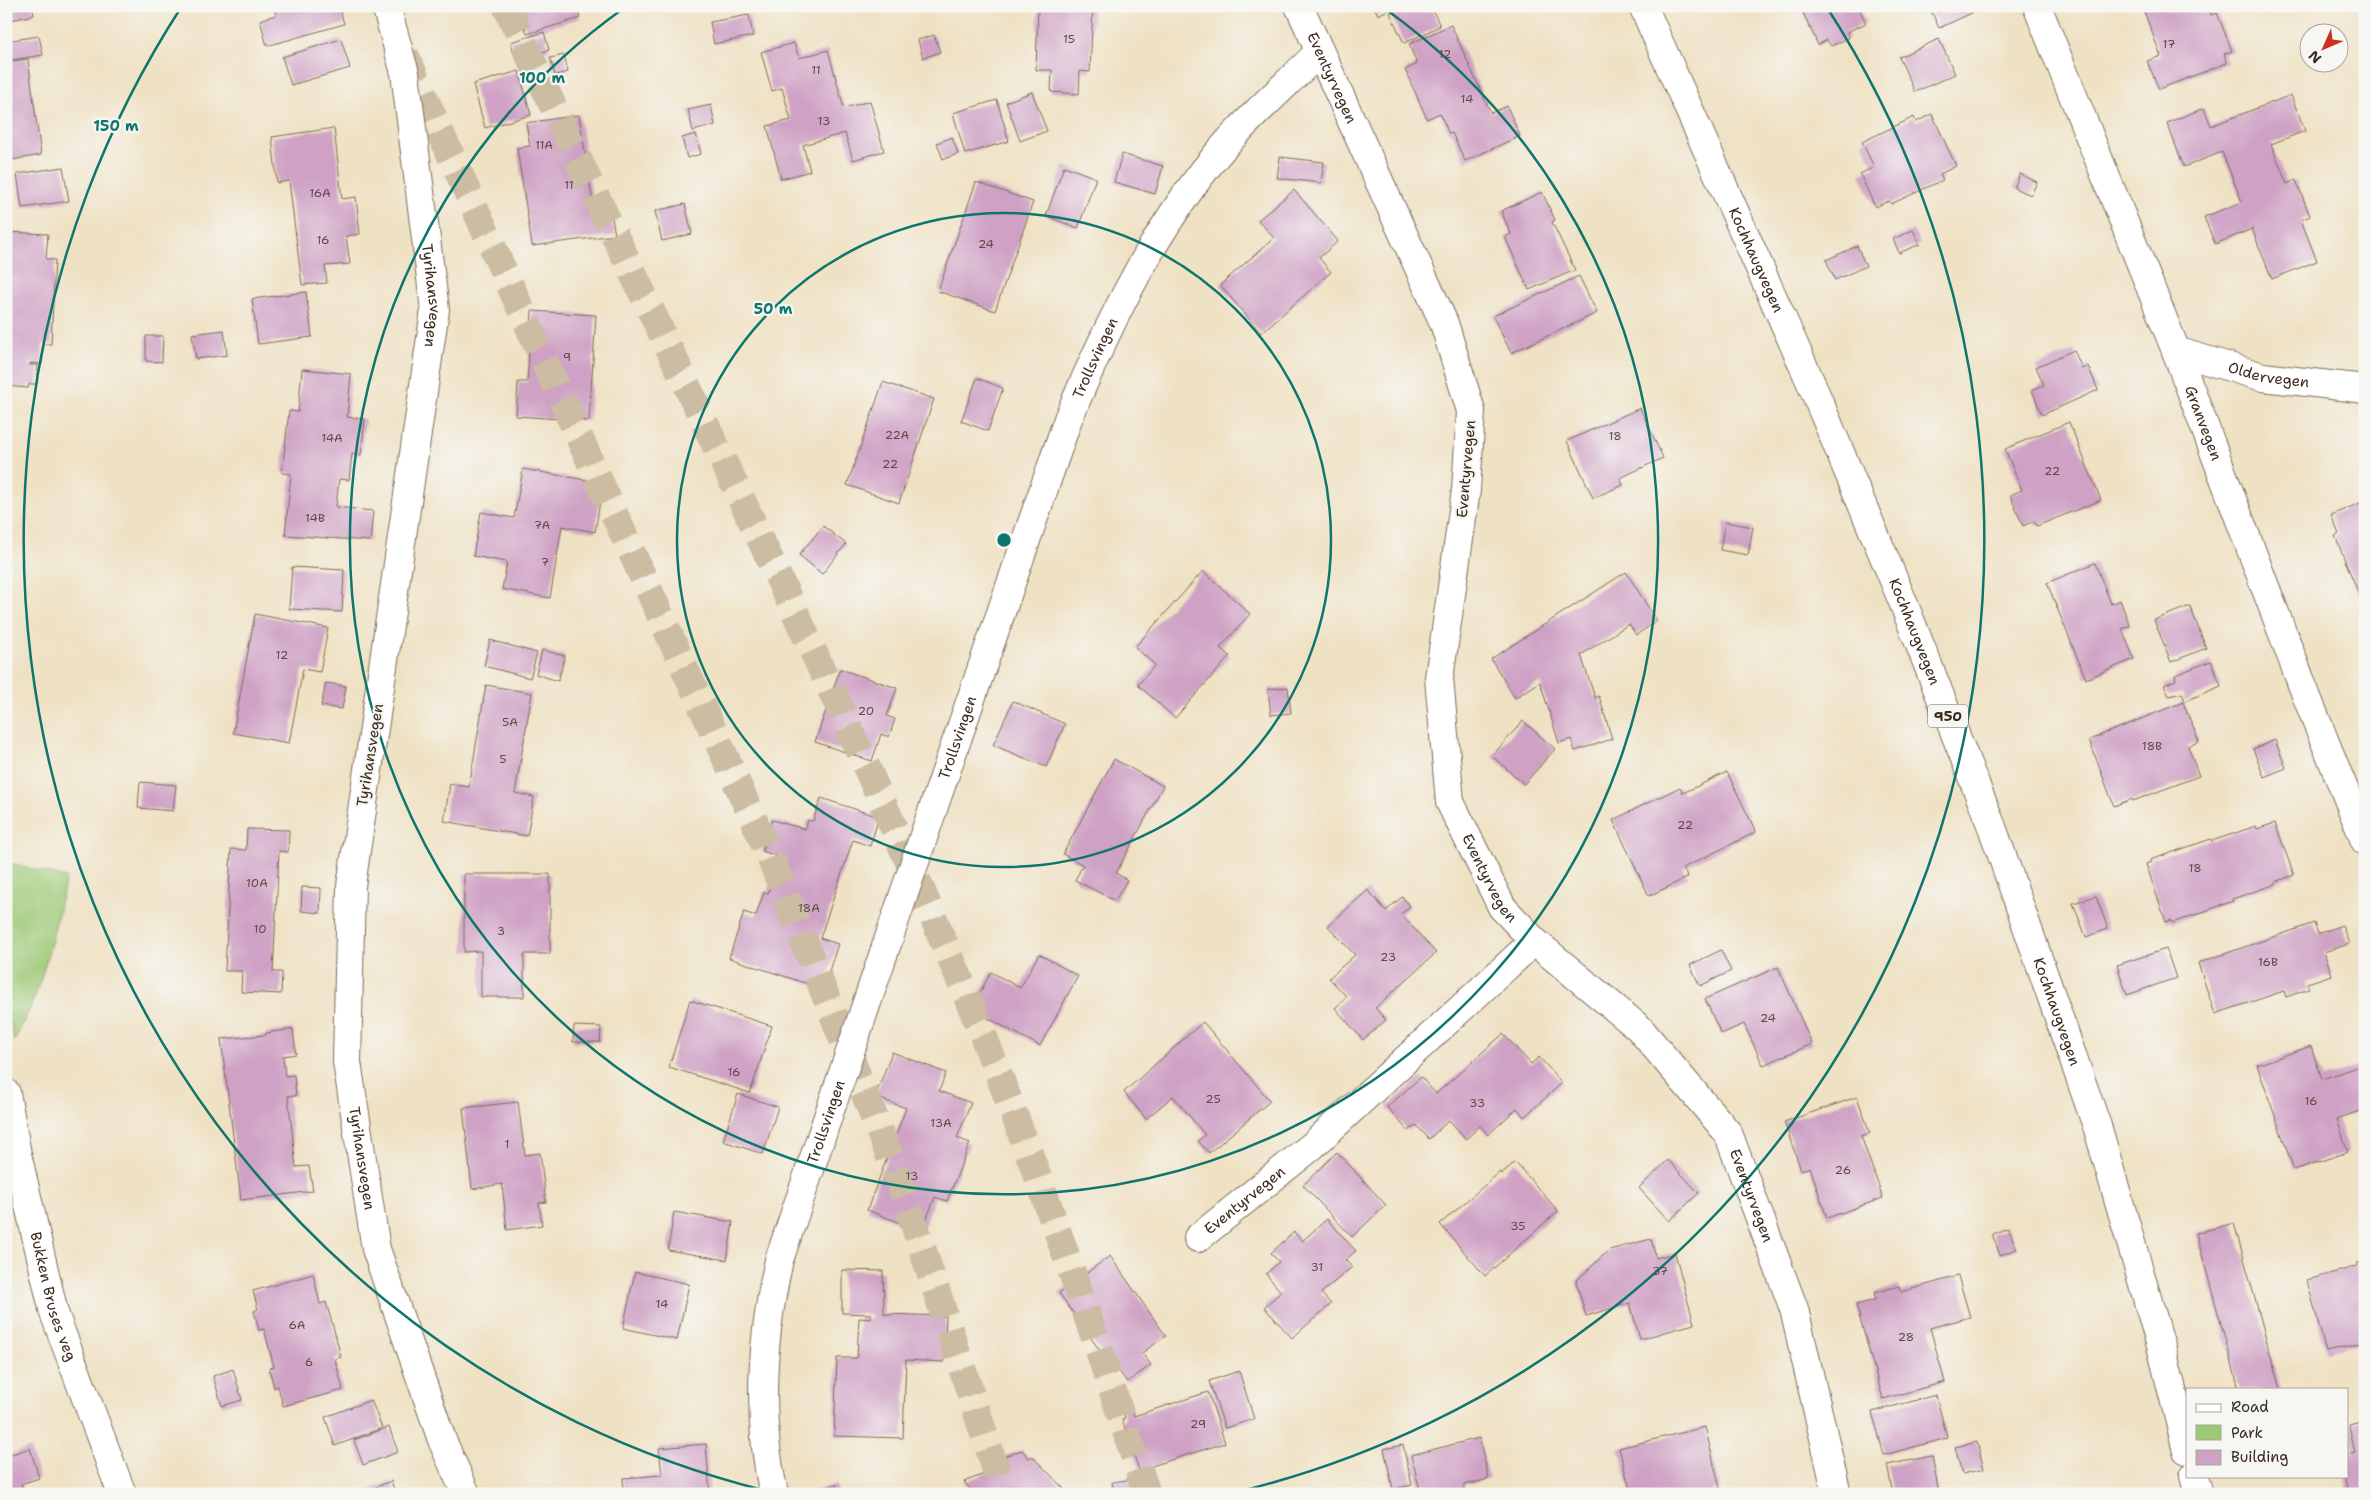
<svg xmlns="http://www.w3.org/2000/svg" width="2371" height="1500" font-family="'Shantell Sans',sans-serif">
  <style>
    .green { fill: #9dc875; stroke: #6c794a }
    .building { fill: #cfa2c5 }
    .lines { fill: none; stroke-linecap: round; stroke-linejoin: round }
    .trunk-tunnel { stroke: #cbbca2; stroke-width: 28; stroke-dasharray: 28 14; stroke-linecap: butt }
    .minor-casing { stroke: #7a6a58; stroke-width: 30 }
    .primary-casing { stroke: #7a6a58; stroke-width: 30 }
    .minor { stroke: #fff; stroke-width: 28 }
    .primary { stroke: #fff; stroke-width: 28 }
    .ring { fill: none; stroke: #0f766e; stroke-width: 2.5 }
    .labels { text-anchor: middle; stroke-width: 4.5; stroke-linejoin: round; paint-order: stroke }
    .number-label { font-size: 12px; fill: #604848 }
    .shield { fill: #f6f6f2; stroke: #73675e; stroke-width: 1 }
    .shield-label { font-size: 14px; font-weight: bold; fill: #3b2a1e }
    .street-label { font-size: 15px; fill: #3b2a1e; stroke: #f6f6f2 }
    .centre { fill: #0f766e; stroke: #f6f6f2; stroke-width: 2.5 }
    .ring-label { font-size: 15px; text-anchor: middle; font-weight: bold; fill: #0f766e; stroke: #f6f6f2; stroke-width: 4.5; stroke-linejoin: round; paint-order: stroke }
  </style>
  <rect width="100%" height="100%" fill="#f6f6f2"/>
  <filter id="ink" filterUnits="userSpaceOnUse"><feTurbulence type="fractalNoise" baseFrequency=".02" numOctaves="2"/><feDisplacementMap in="SourceGraphic" scale="10" xChannelSelector="R" yChannelSelector="G"/><feConvolveMatrix kernelMatrix="1 2 1 2 8 2 1 2 1" color-interpolation-filters="sRGB"/></filter>
  <filter id="wash" filterUnits="userSpaceOnUse"><feTurbulence type="fractalNoise" baseFrequency=".0096" numOctaves="4" result="noise"/><feDisplacementMap in="SourceGraphic" scale="20" xChannelSelector="R" yChannelSelector="G"/><feGaussianBlur stdDeviation="1.12" result="paint"/><feColorMatrix in="noise" values="0 0 0 0 0 0 0 0 0 0 0 0 0 0 0 0 0 1.4 0 .05"/><feComposite in="paint" operator="in"/></filter>
  <g filter="url(#wash)">
    <rect width="100%" height="100%" fill="#efe1c3"/>
    <path class="green" d="M6,862L66,878C53,936 43,989 14,1041L6,1002Z"/>
    <g id="blocks">
      <g class="building">
        <path d="M6,6H32L34,15L6,21Z"/>
        <path d="M273,6H339L344,24L267,46L260,20L276,15Z"/>
        <path d="M519,6H576L580,18L527,34Z"/>
        <path d="M1038,6H1093L1090,72L1080,71L1079,94L1051,92L1052,70H1036Z"/>
        <path d="M1374,6H1396L1378,15Z"/>
        <path d="M1405,6H1431L1440,26L1404,43L1390,13Z"/>
        <path d="M1800,6H1858L1866,23L1847,32L1849,38L1831,46L1827,40L1818,45Z"/>
        <path d="M1929,6H1969L1972,13L1939,28Z"/>
        <path d="M2142,6H2208L2211,15L2217,13L2232,51L2224,54L2227,63L2159,89L2147,61L2161,56Z"/>
        <path d="M749,15L753,36L714,44L710,22Z"/>
        <path d="M1451,25L1491,113L1507,106L1520,136L1465,161L1452,133L1449,134L1440,113L1427,119L1405,70L1417,64L1409,44Z"/>
        <path d="M544,32L549,50L516,60L511,42Z"/>
        <path d="M934,35L940,52L923,58L918,40Z"/>
        <path d="M39,36L43,55L6,61V41Z"/>
        <path d="M341,39L350,68L291,85L282,57Z"/>
        <path d="M1939,39L1955,74L1915,92L1899,57Z"/>
        <path d="M794,43L799,58L828,50L844,108L870,101L884,151L853,160L845,133L803,145L810,171L781,179L767,126L791,120L782,88L772,91L761,52Z"/>
        <path d="M564,55L568,72L555,75L550,58Z"/>
        <path d="M28,59L41,155L11,160L12,171L6,172V62Z"/>
        <path d="M519,71L531,115L485,128L473,84Z"/>
        <path d="M1032,92L1047,131L1020,141L1006,102Z"/>
        <path d="M2291,95L2305,131L2271,144L2287,184L2296,180L2310,216L2301,220L2317,261L2272,279L2252,229L2215,244L2204,217L2242,202L2222,152L2184,167L2167,123L2204,108L2211,126Z"/>
        <path d="M997,100L1009,141L965,154L953,113Z"/>
        <path d="M711,105L715,125L693,131L688,110Z"/>
        <path d="M1932,114L1956,166L1940,174L1943,180L1891,204L1889,201L1875,207L1860,174L1874,167L1862,142L1914,117L1916,122Z"/>
        <path d="M579,115L593,203L609,201L615,235L532,246L517,148L530,146L526,123Z"/>
        <path d="M334,128L342,199L356,197L360,234L346,236L350,264L325,266L327,283L302,285L289,181L277,183L272,137Z"/>
        <path d="M696,134L701,154L687,158L682,138Z"/>
        <path d="M952,137L958,154L943,159L937,143Z"/>
        <path d="M1122,154L1163,166L1155,194L1114,182Z"/>
        <path d="M1280,157L1324,162L1321,183L1277,178Z"/>
        <path d="M1064,166L1096,178L1078,228L1046,216Z"/>
        <path d="M63,167L69,201L22,208L17,174Z"/>
        <path d="M2020,174L2037,182L2031,195L2014,188Z"/>
        <path d="M976,182L1033,202L995,311L938,291Z"/>
        <path d="M1294,190L1338,241L1319,258L1331,272L1261,333L1220,285L1274,238L1258,220Z"/>
        <path d="M1542,192L1555,220L1552,222L1575,270L1529,290L1505,237L1511,234L1501,211Z"/>
        <path d="M685,204L692,234L662,241L655,211Z"/>
        <path d="M1913,230L1920,244L1899,253L1893,239Z"/>
        <path d="M6,232L48,234L46,259L55,260L51,344H43L42,364L30,363V365H38L37,384H29L28,388L6,386Z"/>
        <path d="M1857,246L1866,266L1835,280L1826,260Z"/>
        <path d="M1579,276L1597,313L1511,353L1493,316Z"/>
        <path d="M306,292L312,337L258,344L252,299Z"/>
        <path d="M532,311L596,315L589,421L516,416L518,382H527Z"/>
        <path d="M224,330L227,355L196,359L192,334Z"/>
        <path d="M146,336H163L162,362L146,361Z"/>
        <path d="M2074,350L2082,369L2088,366L2098,390L2042,415L2032,390L2044,385L2036,367Z"/>
        <path d="M302,369L351,374L347,417L365,419L361,455L352,454L349,480L339,479L336,507L373,511L370,541L285,535L291,474L282,473L289,411L298,412Z"/>
        <path d="M977,378L1003,388L988,431L961,421Z"/>
        <path d="M883,382L934,399L899,503L847,485Z"/>
        <path d="M1640,408L1663,458L1620,478L1623,485L1593,498L1567,441Z"/>
        <path d="M2069,422L2101,500L2037,526L2034,521L2023,526L2010,495L2022,490L2005,449Z"/>
        <path d="M523,469L603,483L595,532L562,526L550,598L502,589L507,562L473,556L481,512L514,518Z"/>
        <path d="M2365,501V609L2335,536L2339,534L2331,515Z"/>
        <path d="M1725,522L1753,527L1748,555L1720,550Z"/>
        <path d="M823,526L846,544L822,574L799,555Z"/>
        <path d="M2095,563L2111,604L2120,600L2130,626L2122,629L2134,659L2086,679L2047,583Z"/>
        <path d="M292,567L344,570L342,612L289,609Z"/>
        <path d="M1203,571L1250,614L1220,648L1230,656L1175,718L1138,685L1155,665L1135,647Z"/>
        <path d="M1626,572L1657,621L1636,635L1629,624L1581,655L1595,698L1599,696L1612,739L1575,751L1571,739L1559,743L1540,682L1515,698L1491,659Z"/>
        <path d="M2190,606L2206,648L2171,662L2154,620Z"/>
        <path d="M255,614L328,628L320,672L303,669L289,743L233,733Z"/>
        <path d="M490,640L537,653L530,678L484,666Z"/>
        <path d="M542,650L565,656L558,681L536,674Z"/>
        <path d="M2211,661L2221,686L2185,701L2182,693L2169,696L2164,685L2176,680L2175,675Z"/>
        <path d="M840,669L897,688L887,716L895,719L889,737L881,734L872,761L815,742Z"/>
        <path d="M326,683L346,686L342,709L321,706Z"/>
        <path d="M486,685L532,693L515,793L534,797L527,836L444,821L450,784L469,787Z"/>
        <path d="M1288,687L1291,713L1271,715L1268,689Z"/>
        <path d="M1013,701L1065,724L1046,767L993,745Z"/>
        <path d="M2183,702L2199,742L2188,746L2199,776L2133,801L2132,799L2114,806L2089,740Z"/>
        <path d="M1523,721L1555,749L1524,784L1492,756Z"/>
        <path d="M2275,740L2286,768L2264,777L2253,749Z"/>
        <path d="M1114,759L1163,786L1116,873L1127,880L1115,901L1075,880L1083,865L1063,854Z"/>
        <path d="M1727,772L1756,832L1683,868L1688,877L1649,896L1613,820L1680,787L1683,793Z"/>
        <path d="M140,782L176,785L173,811L138,808Z"/>
        <path d="M821,798L879,817L870,846L853,840L820,938L838,944L823,989L729,958L744,912L756,916L764,892L768,893L780,857L762,851L772,820L805,829L808,820L813,821Z"/>
        <path d="M2275,823L2294,875L2275,882L2276,884L2232,899L2233,901L2172,923L2171,920L2166,922L2146,864L2151,862L2150,860L2211,839L2212,841L2256,826L2257,829Z"/>
        <path d="M247,829L289,830L288,852L279,851L273,972H282L281,994L241,992L242,971H225L231,849L246,850Z"/>
        <path d="M464,874H550V954H524V997H481V951L464,952Z"/>
        <path d="M302,887L321,888L320,913L301,911Z"/>
        <path d="M1368,890L1386,911L1402,897L1410,906L1401,914L1436,953L1375,1008L1386,1020L1363,1040L1335,1008L1347,997L1329,978L1355,955L1328,926Z"/>
        <path d="M2096,896L2108,929L2086,937L2073,903Z"/>
        <path d="M2314,923L2318,934L2342,925L2349,944L2324,952L2332,975L2307,983L2309,989L2286,997L2284,991L2215,1014L2198,963Z"/>
        <path d="M2166,949L2176,978L2127,995L2117,965Z"/>
        <path d="M1721,950L1731,971L1700,986L1690,965Z"/>
        <path d="M1039,954L1078,976L1040,1046L971,1009L991,972L1020,988Z"/>
        <path d="M1778,967L1812,1044L1763,1065L1744,1024L1721,1034L1705,999Z"/>
        <path d="M690,1000L772,1026L750,1093L669,1067Z"/>
        <path d="M1203,1022L1270,1101L1209,1153L1198,1141L1205,1135L1173,1096L1146,1119L1124,1092Z"/>
        <path d="M574,1026L601,1027L600,1042H573Z"/>
        <path d="M293,1029L296,1054L283,1056L285,1076L294,1075L296,1096H288L296,1167L309,1166L313,1191L241,1200L221,1039L266,1035V1033Z"/>
        <path d="M1503,1034L1531,1064L1539,1057L1562,1083L1524,1117L1517,1108L1488,1135L1480,1126L1466,1139L1449,1120L1429,1139L1416,1125L1408,1131L1387,1107L1421,1077L1436,1094Z"/>
        <path d="M2311,1046L2322,1079L2365,1064V1109L2337,1119L2348,1152L2294,1170L2257,1065Z"/>
        <path d="M892,1052L946,1073L939,1091L971,1103L957,1138L970,1143L947,1201L935,1197L922,1231L867,1210L906,1108L875,1097Z"/>
        <path d="M738,1094L778,1107L763,1154L723,1141Z"/>
        <path d="M1857,1097L1870,1133L1861,1136L1883,1198L1827,1218L1810,1167L1801,1170L1784,1122Z"/>
        <path d="M518,1102L525,1155L540,1153L546,1202L539,1203L542,1225L507,1230L502,1184L472,1189L463,1108Z"/>
        <path d="M1337,1152L1386,1205L1352,1237L1303,1185Z"/>
        <path d="M1668,1160L1699,1193L1669,1221L1639,1188Z"/>
        <path d="M1515,1162L1558,1211L1485,1276L1440,1224L1500,1172L1501,1174Z"/>
        <path d="M674,1212L733,1222L727,1260L668,1250Z"/>
        <path d="M1327,1219L1356,1251L1345,1260L1352,1267L1321,1293L1331,1304L1292,1338L1264,1307L1281,1292L1266,1274L1279,1262L1271,1253L1294,1232L1302,1241Z"/>
        <path d="M2234,1223L2280,1389H2239L2196,1233Z"/>
        <path d="M2008,1228L2017,1249L2000,1255L1992,1234Z"/>
        <path d="M1651,1239L1656,1258L1675,1253L1694,1324L1640,1339L1630,1303L1586,1316L1576,1281L1609,1250Z"/>
        <path d="M1110,1256L1166,1336L1142,1353L1151,1365L1127,1382L1118,1370L1115,1372L1059,1293Z"/>
        <path d="M2365,1262V1342L2326,1352L2307,1280L2358,1266L2357,1263Z"/>
        <path d="M842,1270L883,1271L884,1314L946,1316L944,1362L906,1360L903,1438L834,1436L837,1358H857L859,1318L871,1319V1314L842,1313Z"/>
        <path d="M635,1272L689,1284L677,1340L623,1328Z"/>
        <path d="M313,1274L320,1304L326,1302L334,1330L341,1357L335,1359L343,1390L283,1406L278,1386L274,1388L269,1368L274,1367L264,1329L259,1330L254,1311L258,1309L253,1291Z"/>
        <path d="M1958,1276L1970,1317L1930,1328L1945,1382L1883,1399L1856,1305L1875,1300L1874,1293L1899,1286L1901,1292Z"/>
        <path d="M233,1369L242,1400L222,1406L213,1376Z"/>
        <path d="M1239,1371L1254,1419L1225,1428L1209,1381Z"/>
        <path d="M1208,1392L1225,1443L1139,1470L1122,1420L1125,1418L1122,1407L1131,1404L1134,1416Z"/>
        <path d="M1936,1395L1947,1438L1884,1455L1872,1412Z"/>
        <path d="M371,1400L382,1428L335,1446L325,1417Z"/>
        <path d="M2365,1421V1494H2348L2344,1476H2347V1454L2355,1452L2349,1425Z"/>
        <path d="M389,1427L398,1452L363,1465L354,1440Z"/>
        <path d="M1705,1427L1720,1488L1711,1490L1712,1494H1631L1619,1448Z"/>
        <path d="M1479,1438L1489,1479L1464,1485V1490L1447,1494H1421L1411,1455Z"/>
        <path d="M1977,1442L1984,1469L1962,1474L1955,1447Z"/>
        <path d="M706,1444L710,1494H624L623,1478L662,1475L659,1448Z"/>
        <path d="M1403,1445L1412,1485L1393,1489L1384,1449Z"/>
        <path d="M30,1448L39,1478L21,1484L24,1494H6V1456Z"/>
        <path d="M1022,1450L1029,1458L1032,1456L1066,1491L1061,1494H975L964,1482L992,1471L985,1463Z"/>
        <path d="M1932,1456L1939,1494H1893L1887,1465Z"/>
        <path d="M1142,1478L1143,1494H1114L1112,1482Z"/>
        <path d="M391,1481L396,1494H359Z"/>
        <path d="M836,1484L839,1494H816L815,1491Z"/>
      </g>
    </g>
  </g>
  <g filter="url(#ink)">
    <use href="#blocks" fill-opacity="0" stroke="#7a6a58" stroke-width="1"/>
    <g class="lines">
      <g class="trunk-tunnel">
        <path d="M506,6C655,326 816,641 954,966C1028,1138 1088,1316 1147,1494"/>
        <path d="M405,55L766,847L900,1182L1004,1494"/>
      </g>
      <defs>
        <g id="minor">
          <path id="s1" d="M386,6L405,73L435,310L351,886L347,1062L376,1249L442,1440L466,1494"/>
          <path id="s2" d="M1299,6L1444,323L1471,411L1466,490L1439,678L1450,802L1502,907L1534,941L1639,1028L1728,1133L1794,1309L1837,1494"/>
          <path id="s3" d="M2037,6L2176,351L2306,695L2365,841"/>
          <path id="s4" d="M2176,351L2263,377L2365,389"/>
          <path id="s5" d="M6,1093L17,1154L54,1313L122,1494"/>
          <path id="s6" d="M1198,1238L1312,1146L1534,941"/>
          <path id="s7" d="M774,1494C756,1417 762,1336 779,1260L934,806L1068,419C1109,322 1157,222 1227,143C1256,111 1289,82 1319,52"/>
        </g>
        <g id="primary">
          <path id="s8" d="M1643,6L1811,383L1903,602L1992,827L2098,1129L2161,1346L2187,1450"/>
          <path d="M2194,1476L2199,1494"/>
        </g>
      </defs>
      <use href="#minor" class="minor-casing"/>
      <use href="#primary" class="primary-casing"/>
      <use href="#minor" class="minor"/>
      <use href="#primary" class="primary"/>
    </g>
  </g>
  <g class="ring">
    <circle cx="1004" cy="540" r="327"/>
    <path d="M1384 8A654 654 0 1 1 624 8"/>
    <path d="M775 1493A980 980 0 0 1 182 6M1826 6A980 980 0 0 1 1233 1493"/>
  </g>
  <g class="labels">
    <g class="number-label">
      <text x="1069" y="43">15</text>
      <text x="2169" y="48">17</text>
      <text x="1445" y="58">12</text>
      <text x="816" y="74">11</text>
      <text x="1467" y="103">14</text>
      <text x="824" y="125">13</text>
      <text x="544" y="149">11A</text>
      <text x="569" y="189">11</text>
      <text x="320" y="197">16A</text>
      <text x="323" y="244">16</text>
      <text x="986" y="248">24</text>
      <text x="567" y="361">9</text>
      <text x="897" y="439">22A</text>
      <text x="1615" y="440">18</text>
      <text x="332" y="442">14A</text>
      <text x="890" y="468">22</text>
      <text x="2052" y="475">22</text>
      <text x="315" y="522">14B</text>
      <text x="542" y="529">7A</text>
      <text x="545" y="566">7</text>
      <text x="282" y="659">12</text>
      <text x="866" y="715">20</text>
      <text x="510" y="726">5A</text>
      <text x="2152" y="750">18B</text>
      <text x="503" y="763">5</text>
      <text x="1685" y="829">22</text>
      <text x="2195" y="872">18</text>
      <text x="257" y="887">10A</text>
      <text x="809" y="912">18A</text>
      <text x="260" y="933">10</text>
      <text x="501" y="935">3</text>
      <text x="1388" y="961">23</text>
      <text x="2268" y="966">16B</text>
      <text x="1768" y="1022">24</text>
      <text x="734" y="1076">16</text>
      <text x="1213" y="1103">25</text>
      <text x="2311" y="1105">16</text>
      <text x="1477" y="1107">33</text>
      <text x="941" y="1127">13A</text>
      <text x="507" y="1148">1</text>
      <text x="1843" y="1174">26</text>
      <text x="912" y="1180">13</text>
      <text x="1518" y="1230">35</text>
      <text x="1317" y="1271">31</text>
      <text x="1660" y="1275">37</text>
      <text x="662" y="1308">14</text>
      <text x="297" y="1329">6A</text>
      <text x="1906" y="1341">28</text>
      <text x="309" y="1366">6</text>
      <text x="1198" y="1428">29</text>
    </g>
    <rect class="shield" x="1928" y="704.5" width="40" height="23" rx="4"/>
    <g class="shield-label">
      <text x="1948" y="721">950</text>
    </g>
    <g class="street-label">
      <text dy="5" stroke="none"><textPath href="#s2" startOffset="79">Eventyrvegen</textPath></text>
      <text dy="5" stroke="none"><textPath href="#s8" startOffset="278">Kochhaugvegen</textPath></text>
      <text dy="5" stroke="none"><textPath href="#s1" startOffset="294">Tyrihansvegen</textPath></text>
      <text dy="5" stroke="none"><textPath href="#s7" startOffset="1192">Trollsvingen</textPath></text>
      <text dy="5" stroke="none"><textPath href="#s4" startOffset="96">Oldervegen</textPath></text>
      <text dy="5" stroke="none"><textPath href="#s3" startOffset="449">Granvegen</textPath></text>
      <text transform="translate(1466 469) rotate(-85)" y="5">Eventyrvegen</text>
      <text dy="5" stroke="none"><textPath href="#s8" startOffset="682">Kochhaugvegen</textPath></text>
      <text dy="5" stroke="none"><textPath href="#s7" startOffset="788">Trollsvingen</textPath></text>
      <text transform="translate(370 755) rotate(-81)" y="5">Tyrihansvegen</text>
      <text dy="5" stroke="none"><textPath href="#s2" startOffset="920">Eventyrvegen</textPath></text>
      <text dy="5" stroke="none"><textPath href="#s8" startOffset="1088">Kochhaugvegen</textPath></text>
      <text dy="5" stroke="none"><textPath href="#s7" startOffset="382">Trollsvingen</textPath></text>
      <text dy="5" stroke="none"><textPath href="#s1" startOffset="1164">Tyrihansvegen</textPath></text>
      <text dy="5" stroke="none"><textPath href="#s2" startOffset="1339">Eventyrvegen</textPath></text>
      <text dy="5" stroke="none"><textPath href="#s6" startOffset="60">Eventyrvegen</textPath></text>
      <text dy="5" stroke="none"><textPath href="#s5" startOffset="209">Bukken Bruses veg</textPath></text>
    </g>
  </g>
  <circle cx="1004" cy="540" r="8" class="centre"/>
  <g class="ring-label">
    <text x="542" y="83">100 m</text>
    <text x="116" y="131">150 m</text>
    <text x="773" y="314">50 m</text>
  </g>
  <rect width="2371" height="1500" fill="none" stroke="#f6f6f2" stroke-width="25"/>
  <rect x="2186" y="1388" width="162" height="90" fill="#f6f6f2" stroke="#aba49d"/>
  <rect x="2196" y="1404" width="25" height="8" fill="#ffffff" stroke="#aba49d"/>
  <text x="2231" y="1412" font-size="15" fill="#3b2a1e">Road</text>
  <rect x="2196" y="1425" width="25" height="15" fill="#9dc875" stroke="#aba49d"/>
  <text x="2231" y="1438" font-size="15" fill="#3b2a1e">Park</text>
  <rect x="2196" y="1450" width="25" height="15" fill="#cfa2c5" stroke="#aba49d"/>
  <text x="2231" y="1462" font-size="15" fill="#3b2a1e">Building</text>
  <g transform="translate(2324 48) rotate(225)"><circle r="24" fill="#f6f6f2" stroke="#aba49d"/>
  <path d="M0-4L9 19L0 12L-9 19Z" fill="#c8321e"/>
  <text y="-8" font-size="14" font-weight="bold" text-anchor="middle" fill="#3b2a1e">N</text>
  </g>
</svg>
